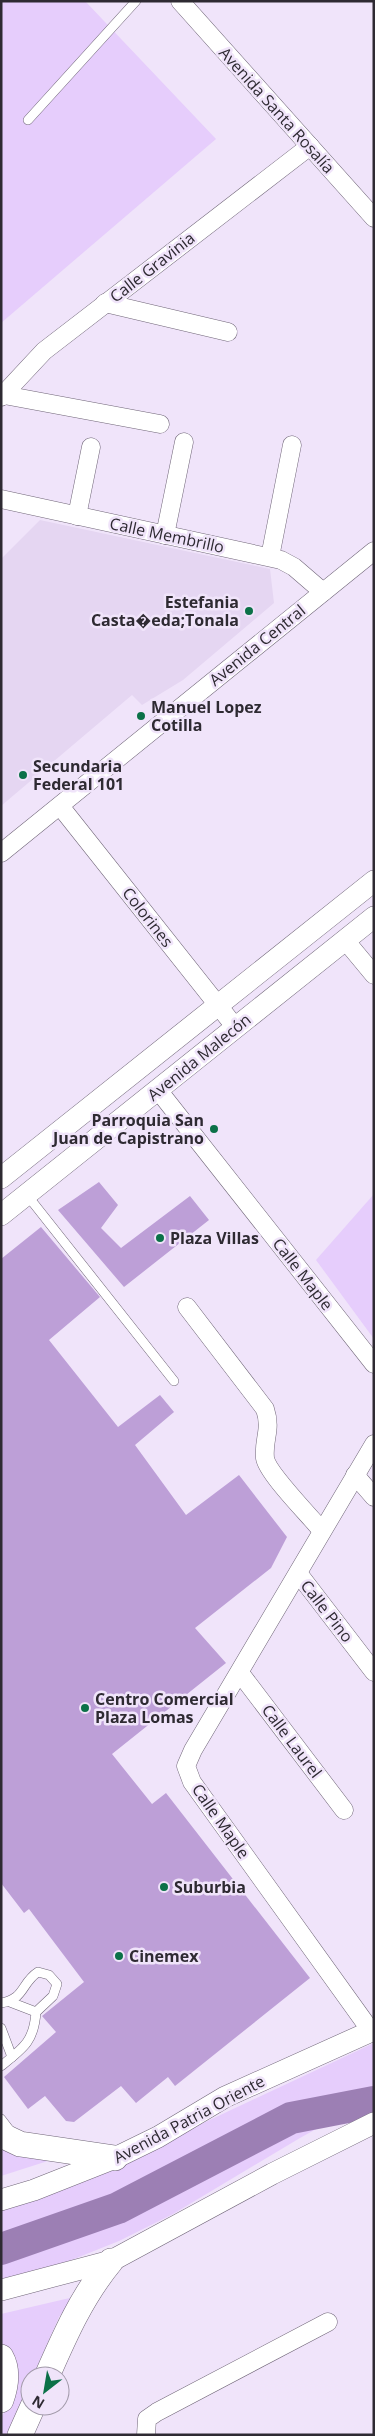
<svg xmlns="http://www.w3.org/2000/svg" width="375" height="2436" font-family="'Open Sans',sans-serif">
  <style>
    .built { fill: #e5d6f2 }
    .green { fill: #e6cdfc }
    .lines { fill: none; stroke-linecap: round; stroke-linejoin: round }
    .river { stroke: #9c7fb4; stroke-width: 32 }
    .building { fill: #bd9fd7 }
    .service-casing { stroke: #706678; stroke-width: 10 }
    .minor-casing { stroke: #706678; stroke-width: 19 }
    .tertiary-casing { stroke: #706678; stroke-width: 22 }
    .secondary-casing { stroke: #706678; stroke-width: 26 }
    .service { stroke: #fff; stroke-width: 9 }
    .minor { stroke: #fff; stroke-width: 18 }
    .tertiary { stroke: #fff; stroke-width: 21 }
    .secondary { stroke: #fff; stroke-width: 25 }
    .poi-dot { fill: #0b7148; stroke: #f0e4fa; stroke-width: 2 }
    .labels { text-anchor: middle; stroke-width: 5; stroke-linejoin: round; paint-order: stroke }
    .street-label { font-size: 16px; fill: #2e2a32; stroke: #f0e4fa }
    .poi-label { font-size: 16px; font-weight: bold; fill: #2e2a32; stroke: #f0e4fa; text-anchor: start }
  </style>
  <rect width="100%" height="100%" fill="#f0e4fa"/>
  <path class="built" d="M40,520L270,569L274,603L183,680L142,705L132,695L1,806V559Z"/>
  <g class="green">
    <path d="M1,1H85L216,139L1,323Z"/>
    <path d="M374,1194V1339L316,1260Z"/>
    <path d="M374,2043V2097L300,2138L173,2214L119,2241L54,2267L1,2279V2204L148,2149Z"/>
    <path d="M1,2144L54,2159L1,2176Z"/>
    <path d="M74,2297L59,2317L33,2376H30V2383L7,2435H1V2417L7,2409L8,2351L1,2342V2314Z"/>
  </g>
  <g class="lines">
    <path class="river" d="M1,2249L118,2208L291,2118L374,2102"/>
  </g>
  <g class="building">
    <path d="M99,1182L118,1205L101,1228L121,1248L190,1196L209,1220L124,1287L58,1210Z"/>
    <path d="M41,1227L100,1297L49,1340L118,1427L160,1395L174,1412L135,1445L186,1515L239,1475L287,1537L271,1568L195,1628L226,1663L112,1754L152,1804L166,1793L310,1978L175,2086L168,2077L136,2103L121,2086L74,2122L66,2121L45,2096L28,2109L4,2077L56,2032L42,2016L84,1982L29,1909L24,1913L1,1883V1259Z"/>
  </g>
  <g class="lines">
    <defs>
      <g id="service">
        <path d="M28,120L136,1"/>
        <path d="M27,1195L174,1381"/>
        <path d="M10,2002L36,2012"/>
        <path d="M1,2003C25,1999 21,1983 38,1972L49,1975L57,1984L53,1996L36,2012C34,2041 24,2048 1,2066"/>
        <path d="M1,2028L12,2057"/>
        <path d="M1,2119L11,2132"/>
      </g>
      <g id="minor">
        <path d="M180,1L374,218"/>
        <path d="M105,303L228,332"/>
        <path d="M4,395L160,424"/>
        <path d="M1,397L44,351L310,146"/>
        <path d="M1,499L281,560L294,567L323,592"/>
        <path d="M77,516L91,447"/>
        <path d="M165,535L184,442"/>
        <path d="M270,557L292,445"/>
        <path d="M60,806L236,1028"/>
        <path d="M1,853L374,551"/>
        <path d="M345,940L374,975"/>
        <path d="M158,1090L374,1364"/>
        <path d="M187,1307L265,1409C272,1430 263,1439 265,1458C267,1473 311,1517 322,1531"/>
        <path d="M355,1475L374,1497"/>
        <path d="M298,1573L374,1672"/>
        <path d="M240,1673L344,1810"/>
        <path d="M371,2031L192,1782L186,1766L193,1750L374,1444"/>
        <path d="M146,2435L147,2419L157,2412L328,2322"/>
      </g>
      <g id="tertiary">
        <path d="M1,1178L374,881"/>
        <path d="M1,1215L374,917"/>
        <path d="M1,2200L34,2190L115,2158L158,2137L225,2097L374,2030"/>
        <path d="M1,2290L111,2261L272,2174L374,2123"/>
      </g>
      <g id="secondary">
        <path d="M1,2135L20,2144L115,2158"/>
        <path d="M1,2357C9,2371 6,2386 1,2400"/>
        <path d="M47,2376C65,2335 82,2296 111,2261"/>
        <path d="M20,2435L33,2406"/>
      </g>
    </defs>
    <use href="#service" class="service-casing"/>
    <use href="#minor" class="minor-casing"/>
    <use href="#tertiary" class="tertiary-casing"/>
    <use href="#secondary" class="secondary-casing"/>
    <use href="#service" class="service"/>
    <use href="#minor" class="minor"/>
    <use href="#tertiary" class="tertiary"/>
    <use href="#secondary" class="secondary"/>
  </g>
  <g class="poi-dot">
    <circle cx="249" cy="611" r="5"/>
    <circle cx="141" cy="716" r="5"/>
    <circle cx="23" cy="775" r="5"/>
    <circle cx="214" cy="1129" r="5"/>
    <circle cx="160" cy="1238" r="5"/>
    <circle cx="85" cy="1708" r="5"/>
    <circle cx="164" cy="1887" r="5"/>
    <circle cx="119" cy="1956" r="5"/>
  </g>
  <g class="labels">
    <g class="street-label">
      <text transform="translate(277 110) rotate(48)" y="6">Avenida Santa Rosalía</text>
      <text transform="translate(152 267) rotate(-38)" y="6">Calle Gravinia</text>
      <text transform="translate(167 535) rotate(12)" y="6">Calle Membrillo</text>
      <text transform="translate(257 645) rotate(-39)" y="6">Avenida Central</text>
      <text transform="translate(148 917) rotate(52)" y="6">Colorines</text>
      <text transform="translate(199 1057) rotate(-39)" y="6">Avenida Malecón</text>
      <text transform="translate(303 1274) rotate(52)" y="6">Calle Maple</text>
      <text transform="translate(327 1611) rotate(52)" y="6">Calle Pino</text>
      <text transform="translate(292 1741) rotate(53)" y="6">Calle Laurel</text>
      <text transform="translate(221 1821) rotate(55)" y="6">Calle Maple</text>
      <text transform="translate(189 2119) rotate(-28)" y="6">Avenida Patria Oriente</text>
    </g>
    <g class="poi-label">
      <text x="239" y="608" text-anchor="end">Estefania<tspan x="239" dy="18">Casta�eda;Tonala</tspan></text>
      <text x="151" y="713">Manuel Lopez<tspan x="151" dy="18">Cotilla</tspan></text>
      <text x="33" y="772">Secundaria<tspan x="33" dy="18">Federal 101</tspan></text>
      <text x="204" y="1126" text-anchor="end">Parroquia San<tspan x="204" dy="18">Juan de Capistrano</tspan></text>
      <text x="170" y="1244">Plaza Villas</text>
      <text x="95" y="1705">Centro Comercial<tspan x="95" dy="18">Plaza Lomas</tspan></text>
      <text x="174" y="1893">Suburbia</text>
      <text x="129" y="1962">Cinemex</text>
    </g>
  </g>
  <rect width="375" height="2436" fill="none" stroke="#2e2a32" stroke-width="5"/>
  <g transform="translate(45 2391) rotate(211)"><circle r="24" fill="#f0e4fa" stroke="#a29aaa"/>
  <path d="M0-4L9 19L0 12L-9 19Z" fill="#0b7148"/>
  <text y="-8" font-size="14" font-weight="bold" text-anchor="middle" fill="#2e2a32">N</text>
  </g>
</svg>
